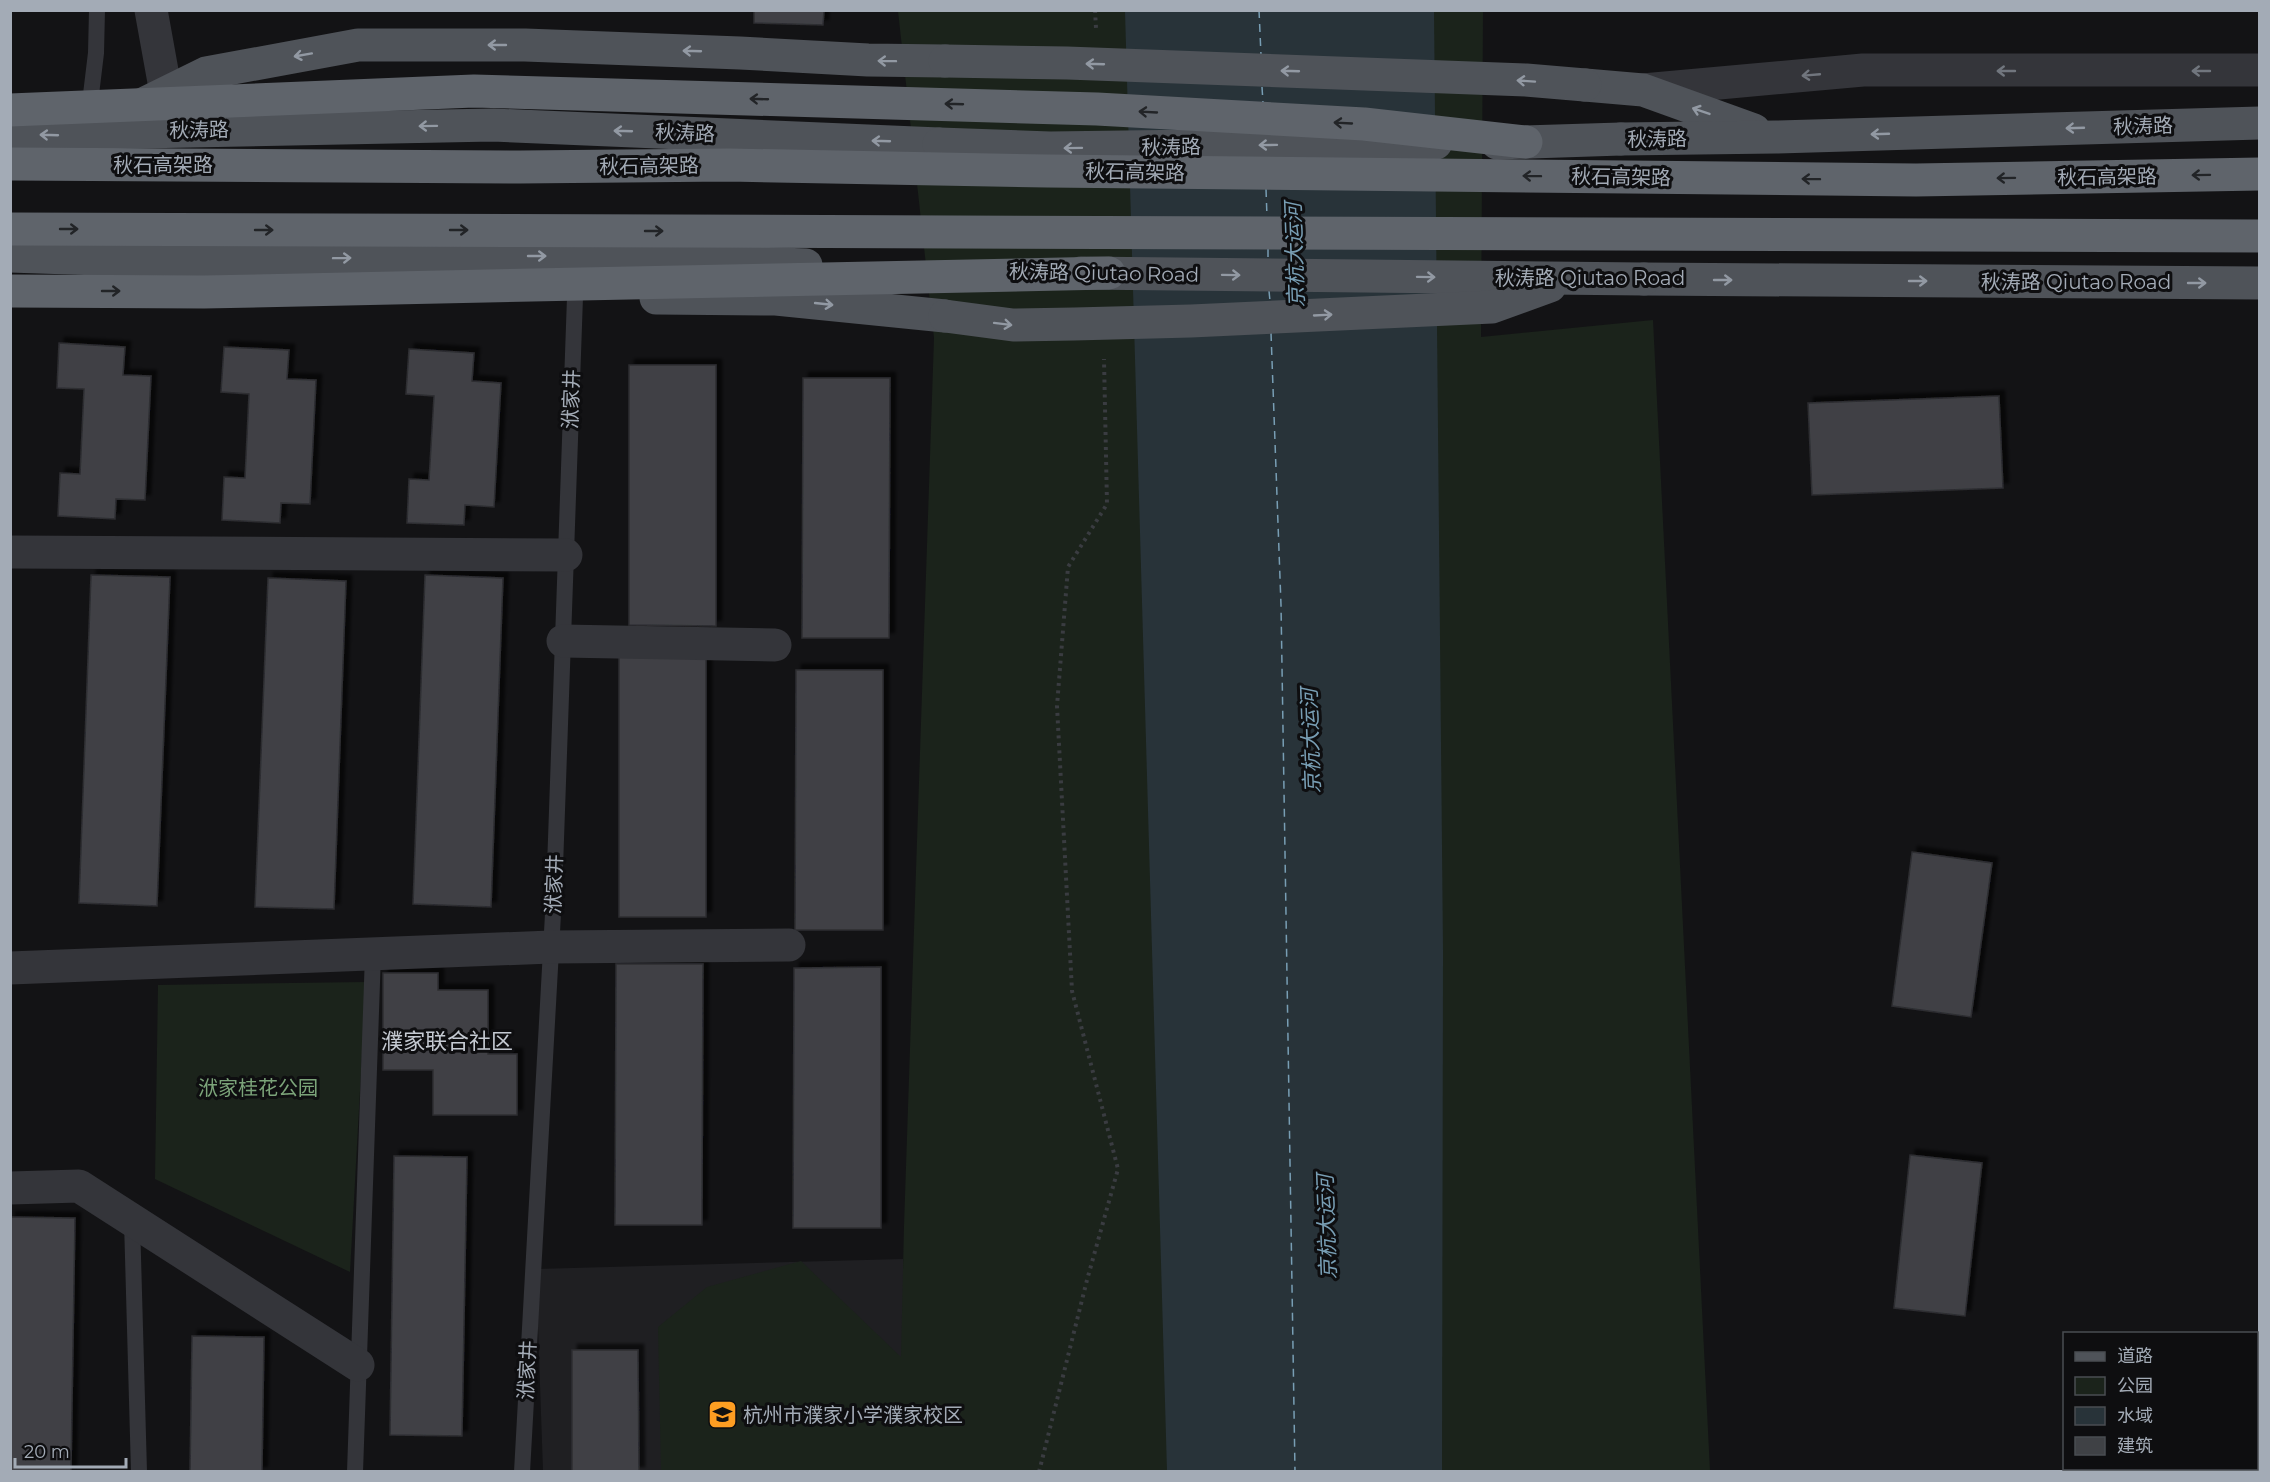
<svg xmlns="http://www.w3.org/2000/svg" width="2270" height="1482" font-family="Montserrat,'Noto Sans SC',sans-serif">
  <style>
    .built { fill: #1f1f22 }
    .green { fill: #1b231b }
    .water { fill: #283339 }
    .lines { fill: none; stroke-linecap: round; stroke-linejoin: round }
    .ferry { stroke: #789eb4; stroke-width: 1.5; stroke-dasharray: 8 6; stroke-linecap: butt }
    .building { fill: #3f4145; stroke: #2d2d31; stroke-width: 1.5; filter: url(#shadow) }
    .path { stroke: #3a3c41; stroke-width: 4; stroke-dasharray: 3 4.5; stroke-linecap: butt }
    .lane { stroke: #34353a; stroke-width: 16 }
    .street { stroke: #34353a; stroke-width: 33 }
    .primary { stroke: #4f5359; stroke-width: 33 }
    .primary-bridge { stroke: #4f5359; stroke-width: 33 }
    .highway-bridge { stroke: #5f646b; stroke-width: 33 }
    .oneway { stroke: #9299a3 }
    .oneway2 { stroke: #71767e }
    .oneway3 { stroke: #222427 }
    .labels { text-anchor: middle; stroke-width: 6; stroke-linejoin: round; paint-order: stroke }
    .street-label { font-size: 20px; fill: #a3abb6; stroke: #0e0e10 }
    .park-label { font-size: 20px; fill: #7ba379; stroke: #0e0e10 }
    .poi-label { font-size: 20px; fill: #a3abb6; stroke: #0e0e10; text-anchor: start }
    .water-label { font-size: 21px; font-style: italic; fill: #789eb4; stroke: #0e0e10 }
    .quarter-label { font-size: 22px; fill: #c5cad2; stroke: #0e0e10 }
  </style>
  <defs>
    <filter id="shadow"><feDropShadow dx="5.5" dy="-5.5" stdDeviation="1.5" flood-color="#0009"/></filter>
  </defs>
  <rect width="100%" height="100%" fill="#131315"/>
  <path class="built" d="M903,1259V1471H543L536,1269Z"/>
  <g class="green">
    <path d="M898,11H1483L1481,337L1653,320L1710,1471H661L658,1327L707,1287L801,1261L901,1357L904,1226L934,338Z"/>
    <path d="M366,982L350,1272L155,1179L158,985Z"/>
  </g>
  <path class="water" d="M1125,11H1434L1443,952L1442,1471H1167Z"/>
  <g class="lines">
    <g class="ferry">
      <path d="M1259,10L1261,55"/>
      <path d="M1262,87L1263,103"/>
      <path d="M1266,189L1267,217"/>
      <path d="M1268,249V259"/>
      <path d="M1269,291L1270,301"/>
      <path d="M1271,333L1281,605L1295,1472"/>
    </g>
  </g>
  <g class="building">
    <path d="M754,10H824L823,25L754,23Z"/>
    <path d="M59,343L125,347L123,375L151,376L145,500L116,499L115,519L58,516L60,473L80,474L84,389L57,388Z"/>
    <path d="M224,347L289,350L287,379L316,380L310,504L281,503L280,523L222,520L224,477L245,478L249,394L221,392Z"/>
    <path d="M409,349L474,353L472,381L501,383L494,507L465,505L464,525L407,523L409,479L429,480L434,396L406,394Z"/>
    <path d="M629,365H716V626L629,625Z"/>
    <path d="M803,378H890L889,638H802Z"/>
    <path d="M1999,396L2003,488L1812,495L1808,403Z"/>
    <path d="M91,575L170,577L157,906L79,903Z"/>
    <path d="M425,575L503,578L491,907L413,904Z"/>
    <path d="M268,578L346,581L334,909L255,907Z"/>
    <rect x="619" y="657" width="87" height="260"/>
    <path d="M796,670H883V930H795Z"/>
    <path d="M1912,852L1992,863L1971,1017L1892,1006Z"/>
    <path d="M616,964H703L702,1225H615Z"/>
    <path d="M881,967V1228H793L794,968Z"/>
    <path d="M383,973H438V990H488V1054H517V1115H433V1070H383Z"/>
    <path d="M1910,1155L1982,1163L1965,1316L1894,1308Z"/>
    <path d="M394,1156L467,1157L462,1436L390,1435Z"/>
    <path d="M10,1217L75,1218L71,1472H10Z"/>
    <path d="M192,1336L264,1337L262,1472H190Z"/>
    <path d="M572,1350H638L639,1472H572Z"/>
  </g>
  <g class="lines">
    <g class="path">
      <path d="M1095,10L1096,28"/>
      <path d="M1039,1472L1087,1280L1118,1169L1072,991L1057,706L1068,567L1107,504L1104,359"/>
    </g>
    <g class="lane">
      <path d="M89,111L96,53L97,10"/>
      <path d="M132,1221L139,1472"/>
      <path d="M355,1472L373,954"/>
      <path d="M522,1472L554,896L575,297"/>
    </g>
    <g class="street">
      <path d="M151,10L166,93"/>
      <path d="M1643,90L1863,70H2260"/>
      <path d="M10,552L566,555"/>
      <path d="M563,641L775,645"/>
      <path d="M10,968L551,947L789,945"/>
      <path d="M10,1188L79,1186L358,1365"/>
    </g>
    <g class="primary">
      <path d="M1585,85L1643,90L1754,130"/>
      <path d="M139,106L206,73L358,45H525L740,53L868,60L945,61"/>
      <path d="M10,133L65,135L87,133L493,125L939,144"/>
      <path d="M1621,139L1776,137L2260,123"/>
      <path d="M10,256L159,261L542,255L806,265"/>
      <path d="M1644,279L2260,283"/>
      <path d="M656,298L776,299L945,316"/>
    </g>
    <g class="primary-bridge">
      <path d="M945,61L1067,63L1526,80L1585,85"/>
      <path d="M1497,143L1621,139"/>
      <path d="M939,144L1050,148L1436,143"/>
      <path d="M1081,273L1644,279"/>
      <path d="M945,316L1013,325L1074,324L1191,321L1492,307L1550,286"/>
    </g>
    <g class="highway-bridge">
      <path d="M10,110L474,91L1097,109L1364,124L1526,142"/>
      <path d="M10,164L520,167L729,165L1047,171L1916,180L2260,174"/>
      <path d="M10,229L2260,236"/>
      <path d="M10,291L204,292L1109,273"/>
    </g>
  </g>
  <defs><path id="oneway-shaft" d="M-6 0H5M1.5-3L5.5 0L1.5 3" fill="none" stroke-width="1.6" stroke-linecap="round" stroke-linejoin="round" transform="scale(1.5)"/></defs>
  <g class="oneway">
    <use href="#oneway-shaft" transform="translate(497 45) rotate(180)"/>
    <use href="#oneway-shaft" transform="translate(692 51) rotate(-178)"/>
    <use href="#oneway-shaft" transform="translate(303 55) rotate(170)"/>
    <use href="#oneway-shaft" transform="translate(887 61) rotate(-179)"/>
    <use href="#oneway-shaft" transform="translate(1095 64) rotate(-178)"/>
    <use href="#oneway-shaft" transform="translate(1290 71) rotate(-178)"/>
    <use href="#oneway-shaft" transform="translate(1526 81) rotate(-176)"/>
    <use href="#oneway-shaft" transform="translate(1701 111) rotate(-161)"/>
    <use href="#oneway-shaft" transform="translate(428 126) rotate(179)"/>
    <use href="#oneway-shaft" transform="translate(2075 128) rotate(178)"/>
    <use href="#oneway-shaft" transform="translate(623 131) rotate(-178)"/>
    <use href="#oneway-shaft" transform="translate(1880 134) rotate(178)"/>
    <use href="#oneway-shaft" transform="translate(49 135) rotate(-178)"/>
    <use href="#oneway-shaft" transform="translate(881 141) rotate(-178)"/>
    <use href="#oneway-shaft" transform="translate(1268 145) rotate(179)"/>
    <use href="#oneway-shaft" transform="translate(1073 148) rotate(179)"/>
    <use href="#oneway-shaft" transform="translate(537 256)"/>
    <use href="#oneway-shaft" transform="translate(342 258) rotate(-1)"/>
    <use href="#oneway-shaft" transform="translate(1231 275) rotate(1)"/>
    <use href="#oneway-shaft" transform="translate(1426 277) rotate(1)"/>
    <use href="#oneway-shaft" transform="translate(1723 280)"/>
    <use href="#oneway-shaft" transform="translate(1918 281)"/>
    <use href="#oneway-shaft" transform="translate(2197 283)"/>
    <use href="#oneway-shaft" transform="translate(824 304) rotate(6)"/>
    <use href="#oneway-shaft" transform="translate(1323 315) rotate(-3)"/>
    <use href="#oneway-shaft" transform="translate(1003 324) rotate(7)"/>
  </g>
  <g class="oneway2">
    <use href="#oneway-shaft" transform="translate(2006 71) rotate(-180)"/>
    <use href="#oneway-shaft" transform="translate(2201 71) rotate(-180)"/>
    <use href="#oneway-shaft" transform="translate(1811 75) rotate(175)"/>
  </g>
  <g class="oneway3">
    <use href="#oneway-shaft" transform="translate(759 99) rotate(-178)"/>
    <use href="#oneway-shaft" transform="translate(954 104) rotate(-178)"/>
    <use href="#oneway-shaft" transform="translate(1148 112) rotate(-177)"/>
    <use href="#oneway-shaft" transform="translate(1343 123) rotate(-177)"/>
    <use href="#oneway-shaft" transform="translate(2201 175) rotate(179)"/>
    <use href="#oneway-shaft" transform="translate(1532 176) rotate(-179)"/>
    <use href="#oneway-shaft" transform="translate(2006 178) rotate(179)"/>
    <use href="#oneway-shaft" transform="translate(1811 179) rotate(-179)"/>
    <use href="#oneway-shaft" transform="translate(69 229)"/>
    <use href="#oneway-shaft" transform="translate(264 230)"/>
    <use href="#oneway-shaft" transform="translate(459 230)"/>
    <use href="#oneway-shaft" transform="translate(654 231)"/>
    <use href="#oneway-shaft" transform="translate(111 291)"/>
  </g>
  <defs>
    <symbol id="school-square" viewBox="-11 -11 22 22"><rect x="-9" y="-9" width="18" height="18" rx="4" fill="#fd9d22" stroke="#0e0e10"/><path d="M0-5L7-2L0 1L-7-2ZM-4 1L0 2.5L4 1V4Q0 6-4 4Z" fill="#111"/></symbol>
  </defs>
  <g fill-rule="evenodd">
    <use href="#school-square" x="706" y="1398" width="33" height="33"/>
  </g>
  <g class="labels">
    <g class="street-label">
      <text transform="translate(2143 126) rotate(-2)" y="7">秋涛路</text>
      <text transform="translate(199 130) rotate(-1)" y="7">秋涛路</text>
      <text transform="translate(685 133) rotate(2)" y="7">秋涛路</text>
      <text transform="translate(1657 139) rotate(-1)" y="7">秋涛路</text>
      <text transform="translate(1171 147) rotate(-1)" y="7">秋涛路</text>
      <text x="163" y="172">秋石高架路</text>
      <text transform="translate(649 166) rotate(-1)" y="7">秋石高架路</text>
      <text transform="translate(1135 172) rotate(1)" y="7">秋石高架路</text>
      <text transform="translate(1621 177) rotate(1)" y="7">秋石高架路</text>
      <text transform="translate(2107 177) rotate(-1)" y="7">秋石高架路</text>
      <text transform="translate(1104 273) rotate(1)" y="7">秋涛路 Qiutao Road</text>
      <text x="1590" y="285">秋涛路 Qiutao Road</text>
      <text x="2076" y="289">秋涛路 Qiutao Road</text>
      <text transform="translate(571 399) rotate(-88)" y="7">洑家井</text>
      <text transform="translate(554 884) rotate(-88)" y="7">洑家井</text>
      <text transform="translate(527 1370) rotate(-87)" y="7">洑家井</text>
    </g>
    <g class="park-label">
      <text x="258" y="1095">洑家桂花公园</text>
    </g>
    <g class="poi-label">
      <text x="743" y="1422">杭州市濮家小学濮家校区</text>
    </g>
    <g class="water-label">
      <text transform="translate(1295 255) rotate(-92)" y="7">京杭大运河</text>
      <text transform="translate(1311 741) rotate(-92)" y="7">京杭大运河</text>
      <text transform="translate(1327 1227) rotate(-92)" y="7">京杭大运河</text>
    </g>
    <g class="quarter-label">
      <text x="447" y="1049">濮家联合社区</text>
    </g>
  </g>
  <rect width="2270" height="1482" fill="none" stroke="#a3abb6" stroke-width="24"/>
  <rect x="2063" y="1332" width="195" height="138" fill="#0e0e10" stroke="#4a4d52" stroke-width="1.5"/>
  <rect x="2075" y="1352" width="30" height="9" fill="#4f5359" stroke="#4a4d52" stroke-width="1.5"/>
  <text x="2117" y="1362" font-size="18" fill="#a3abb6">道路</text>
  <rect x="2075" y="1377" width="30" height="18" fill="#1b231b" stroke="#4a4d52" stroke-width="1.5"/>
  <text x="2117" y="1392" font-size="18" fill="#a3abb6">公园</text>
  <rect x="2075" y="1407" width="30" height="18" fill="#283339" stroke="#4a4d52" stroke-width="1.5"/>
  <text x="2117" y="1422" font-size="18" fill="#a3abb6">水域</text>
  <rect x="2075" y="1437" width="30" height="18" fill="#3f4145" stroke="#4a4d52" stroke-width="1.5"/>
  <text x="2117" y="1452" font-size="18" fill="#a3abb6">建筑</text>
  <path d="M15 1458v9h111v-9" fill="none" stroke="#a3abb6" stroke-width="3"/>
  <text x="24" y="1458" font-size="18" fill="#a3abb6" stroke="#0e0e10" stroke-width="4.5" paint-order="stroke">20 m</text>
</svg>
